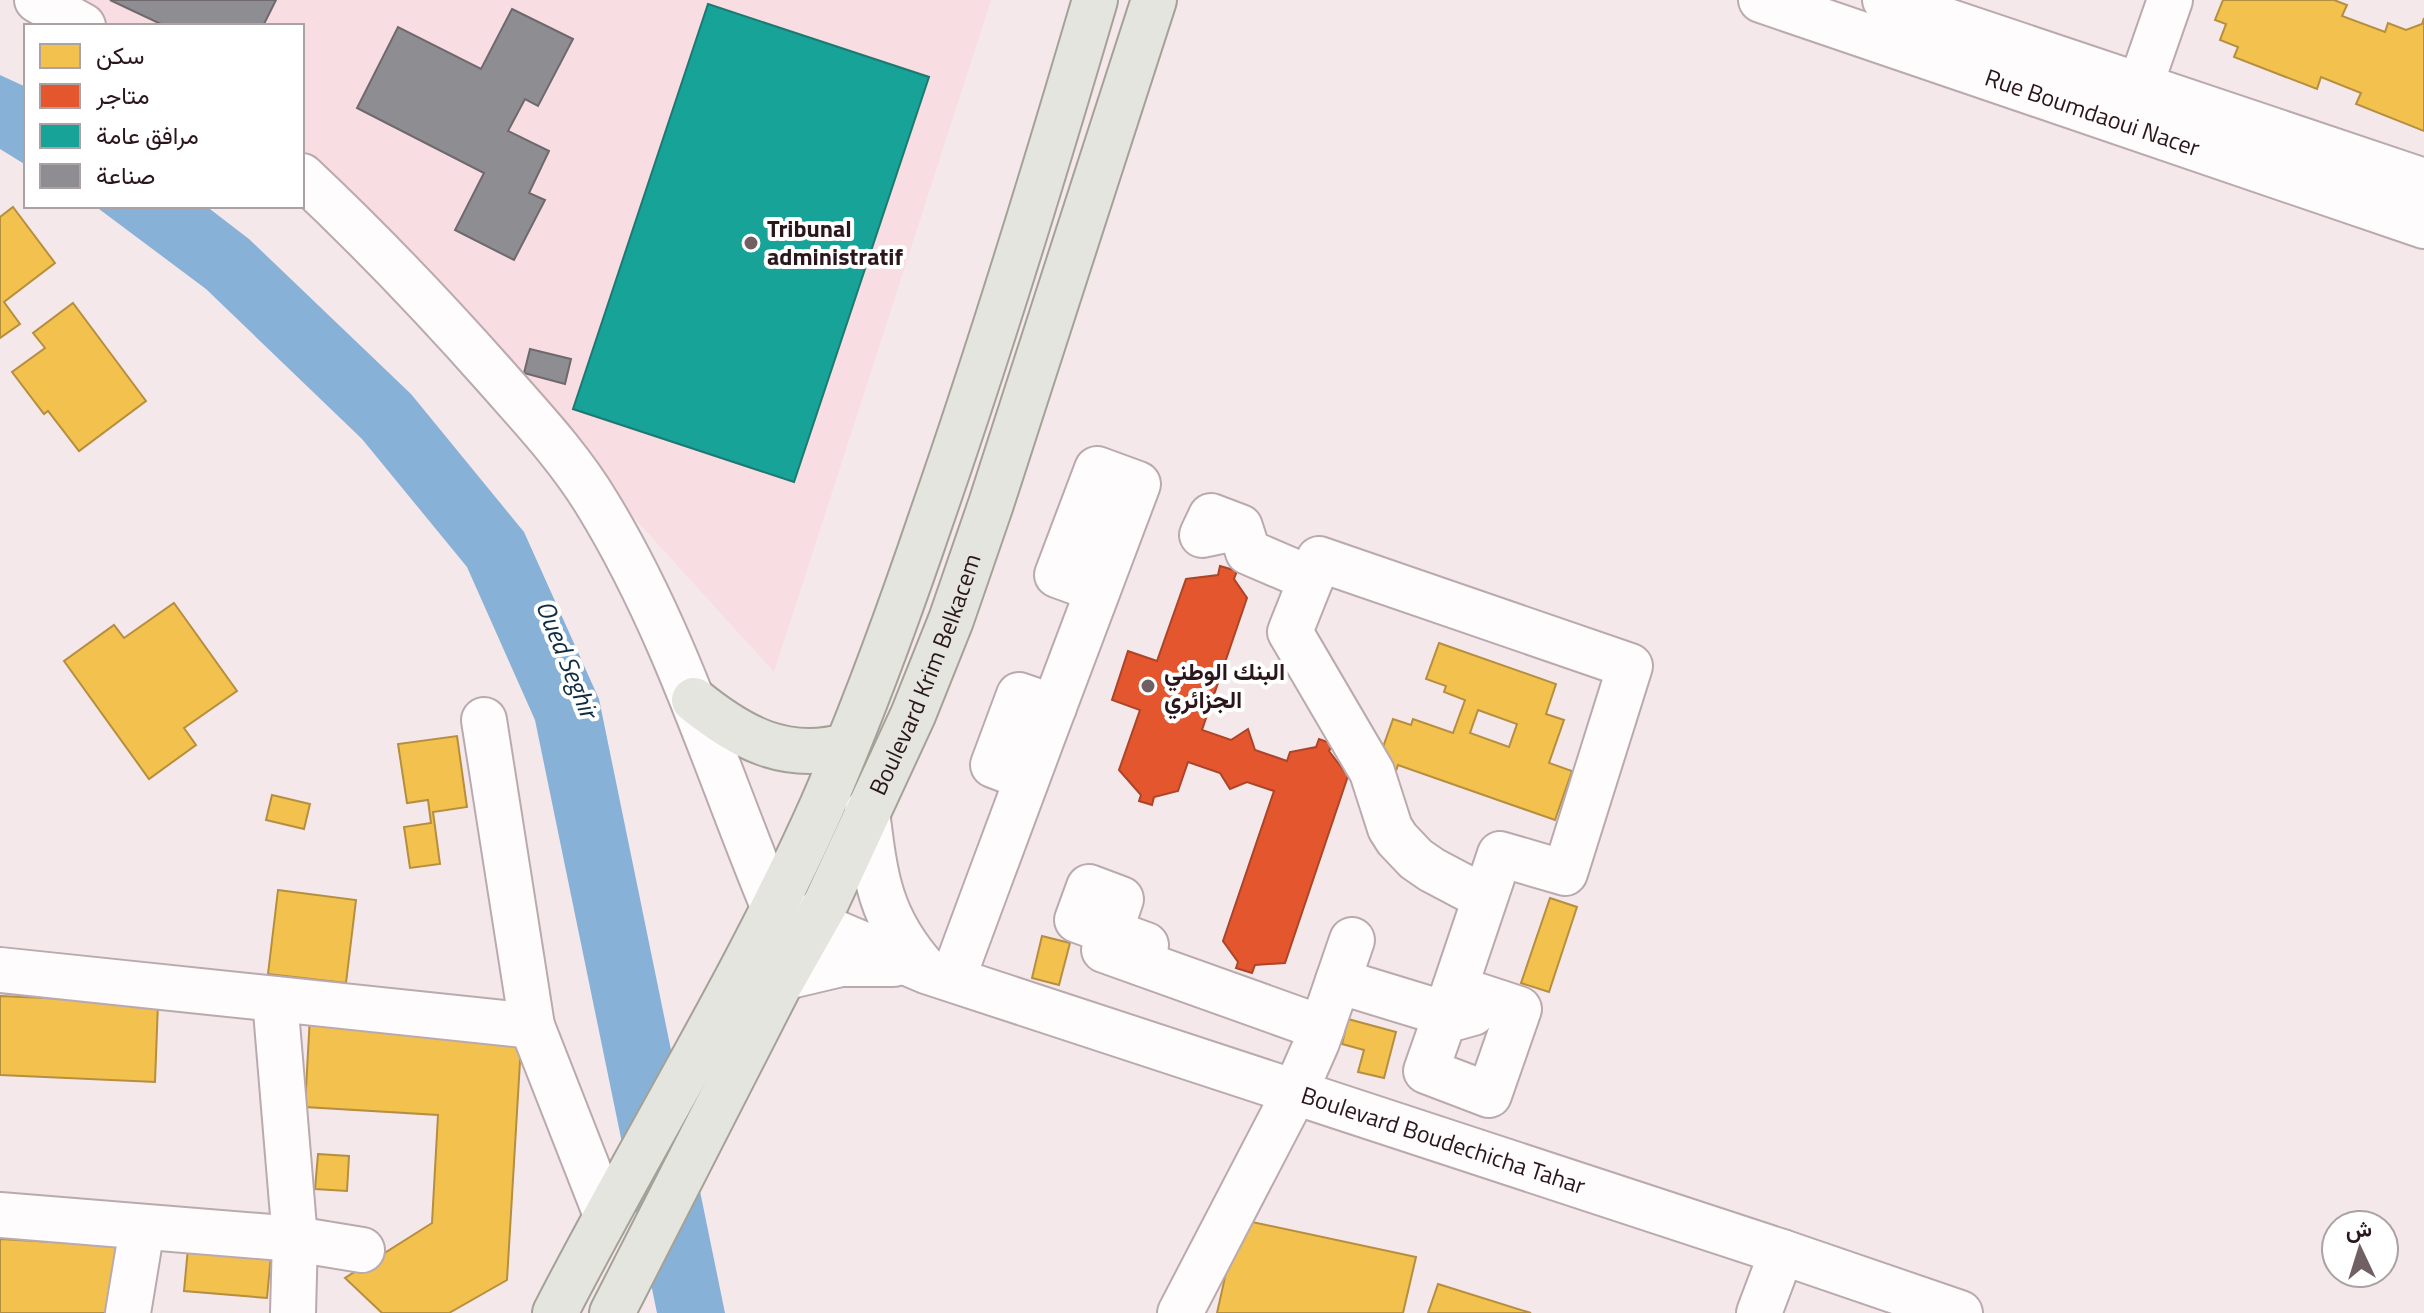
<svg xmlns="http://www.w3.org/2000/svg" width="2424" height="1313" font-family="'Titillium Web',Vazirmatn,sans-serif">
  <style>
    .built { fill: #f8dde2 }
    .water { fill: #88b1d7 }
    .homes { fill: #f2c14e; stroke: #b68e3f; stroke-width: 2; fill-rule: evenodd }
    .shops { fill: #e4572e; stroke: #ac4428; stroke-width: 2 }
    .public { fill: #17a398; stroke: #1d7972; stroke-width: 2 }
    .industry { fill: #8d8d92; stroke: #6f696e; stroke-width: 2 }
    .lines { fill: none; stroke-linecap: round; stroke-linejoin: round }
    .minor-casing { stroke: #baaaad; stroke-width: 48 }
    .major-casing { stroke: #a4a197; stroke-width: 48 }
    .minor { stroke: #fefcfc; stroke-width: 44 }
    .major { stroke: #e5e5df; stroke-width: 44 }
    .poi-dot { fill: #716063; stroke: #fff; stroke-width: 3 }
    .labels { text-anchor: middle; stroke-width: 8; stroke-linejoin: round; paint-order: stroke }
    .street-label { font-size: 24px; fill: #2a161b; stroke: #fff }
    .poi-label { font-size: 24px; font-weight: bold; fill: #2a161b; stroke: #fff; text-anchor: start }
    .water-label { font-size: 26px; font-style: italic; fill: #102c42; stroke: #fff }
  </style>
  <rect width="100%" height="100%" fill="#f5e8ea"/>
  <path class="built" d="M64,0H991L774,672L302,152V26H106Z"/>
  <g class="water">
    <path d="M0,75L26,87V165L0,149Z"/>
    <path d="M95,206H206L249,239L411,394L524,532L599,699L725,1313H657L535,720L467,567L362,439L206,289Z"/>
  </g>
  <g class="homes">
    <path d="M2223,0H2334L2347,5L2342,16L2385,32L2388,23L2406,30L2422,24L2424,18V131L2356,104L2361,93L2321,77L2317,89L2234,57L2238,47L2220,40L2226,24L2215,20Z"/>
    <path d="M13,207L55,263L4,302L20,324L0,338V217Z"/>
    <path d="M73,303L146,401L79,451L48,411L44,414L12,372L45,348L33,333Z"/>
    <path d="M174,603L237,691L184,728L196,745L149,779L64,661L114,625L124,638Z"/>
    <path d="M1439,643L1556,684L1546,714L1564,720L1549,763L1572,771L1555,820L1398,765L1396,771L1377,764L1393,719L1411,725L1413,719L1453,733L1465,700L1444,692L1446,686L1426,679ZM1478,710L1517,724L1509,747L1470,733Z"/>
    <path d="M457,736L467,807L433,812L440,864L410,868L404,827L431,823L428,800L407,803L398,744Z"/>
    <path d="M272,795L310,804L304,829L266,820Z"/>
    <path d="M278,890L356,900L346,983L268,974Z"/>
    <path d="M1550,898L1577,907L1549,992L1521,983Z"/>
    <path d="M1042,936L1070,943L1059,985L1032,978Z"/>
    <path d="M0,996L158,1003L155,1082L0,1075Z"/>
    <path d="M310,1016L522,1028L507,1280L449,1313H382L345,1278L432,1223L438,1115L305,1107Z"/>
    <path d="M1348,1019L1396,1032L1384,1078L1358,1072L1364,1050L1342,1044Z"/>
    <path d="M318,1154L349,1156L347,1191L315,1189Z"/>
    <path d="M1238,1219L1416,1257L1403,1313H1217Z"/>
    <path d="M189,1237L272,1244L267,1298L184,1291Z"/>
    <path d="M0,1239L122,1246L118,1313H0Z"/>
    <path d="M1438,1284L1531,1313H1428Z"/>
  </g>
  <path class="shops" d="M1220,566L1237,571L1234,579L1247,598L1202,730L1231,740L1248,729L1255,750L1287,761L1290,752L1316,747L1319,739L1333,744L1329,751L1348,776L1285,963L1255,965L1252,973L1236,968L1238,962L1223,941L1274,791L1247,782L1230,789L1220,773L1188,762L1178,791L1154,797L1152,805L1139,801L1141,795L1119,770L1140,710L1112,700L1128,651L1157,661L1186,579L1218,575Z"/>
  <path class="public" d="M708,4L929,77L794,482L573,409Z"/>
  <g class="industry">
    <path d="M110,0H276L263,26H165Z"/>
    <path d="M512,9L573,39L538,106L525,99L508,131L549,151L529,193L545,200L514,260L455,230L484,173L357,108L398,27L481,69Z"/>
    <path d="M530,349L571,359L565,384L524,373Z"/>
  </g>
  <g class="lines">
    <defs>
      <g id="minor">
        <path d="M37,0L83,26"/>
        <path id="s1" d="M1761,0L2424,226"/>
        <path d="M1885,0L2424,181"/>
        <path d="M2130,115L2170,0"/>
        <path id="s2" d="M302,176C370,240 434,307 496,377C532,418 570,458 598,505C675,631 717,771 773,906L926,971L1782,1252L1960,1313"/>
        <path d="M1240,527L1202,535L1211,516L1240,527L1248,552L1311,579"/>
        <path d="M484,720L532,1026"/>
        <path d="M1027,778L993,765L1019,695L1054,707"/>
        <path d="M867,811C875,876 879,917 925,969"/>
        <path d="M1140,963L1146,945L1077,920L1089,887L1121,899L1104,950L1322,1028"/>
        <path d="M0,970L532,1026L606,1215"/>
        <path d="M786,977L841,964H894"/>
        <path d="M953,978L983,897C1034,759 1086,622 1138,484L1097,469L1057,575L1098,590"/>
        <path d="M1338,981L1446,1014L1500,854L1565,873L1630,666L1319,559L1290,632L1372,772L1390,828L1397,839L1416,859L1432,870L1485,898"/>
        <path d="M1455,988L1519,1009L1489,1095L1426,1071L1446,1014L1455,1018L1473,1013"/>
        <path d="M275,999L295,1239L293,1313"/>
        <path d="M0,1215L295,1239L362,1250"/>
        <path d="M128,1313L142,1228"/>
        <path d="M1180,1313L1295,1092L1317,1042L1352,940"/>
        <path d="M1759,1313L1782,1252"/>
      </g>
      <g id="major">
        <path d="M694,700C741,738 785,762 846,746"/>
        <path d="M555,1313C642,1143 744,981 822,806C863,712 898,616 931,519C991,347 1044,174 1095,0"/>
        <path id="s3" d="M612,1313L780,984L827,901L913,715L951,620L991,504L1154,0"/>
      </g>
    </defs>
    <use href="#minor" class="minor-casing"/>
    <use href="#major" class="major-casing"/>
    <use href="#minor" class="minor"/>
    <use href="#major" class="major"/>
  </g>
  <g class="poi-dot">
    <circle cx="751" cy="243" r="8"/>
    <circle cx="1148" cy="686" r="8"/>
  </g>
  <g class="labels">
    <g class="street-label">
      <text dy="8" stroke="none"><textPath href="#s1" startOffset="350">Rue Boumdaoui Nacer</textPath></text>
      <text dy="8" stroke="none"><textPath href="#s3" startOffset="712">Boulevard Krim Belkacem</textPath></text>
      <text dy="8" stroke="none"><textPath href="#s2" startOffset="1592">Boulevard Boudechicha Tahar</textPath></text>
    </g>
    <g class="poi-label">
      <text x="767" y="237">Tribunal<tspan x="767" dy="28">administratif</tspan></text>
      <text x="1164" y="680">البنك الوطني<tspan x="1164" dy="28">الجزائري</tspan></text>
    </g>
    <g class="water-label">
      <text transform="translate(567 659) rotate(68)" y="9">Oued Seghir</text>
    </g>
  </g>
  <rect x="24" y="24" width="280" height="184" fill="#ffffff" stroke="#aaa2a4" stroke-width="2"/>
  <rect x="40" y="44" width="40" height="24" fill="#f2c14e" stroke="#aaa2a4" stroke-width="2"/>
  <text x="96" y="64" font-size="24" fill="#2a161b">سكن</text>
  <rect x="40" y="84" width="40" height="24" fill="#e4572e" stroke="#aaa2a4" stroke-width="2"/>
  <text x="96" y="104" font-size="24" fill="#2a161b">متاجر</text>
  <rect x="40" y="124" width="40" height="24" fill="#17a398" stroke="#aaa2a4" stroke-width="2"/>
  <text x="96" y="144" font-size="24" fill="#2a161b">مرافق عامة</text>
  <rect x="40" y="164" width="40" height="24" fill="#8d8d92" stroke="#aaa2a4" stroke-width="2"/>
  <text x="96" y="184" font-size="24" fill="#2a161b">صناعة</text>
  <g transform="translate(2360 1249) rotate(356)"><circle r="38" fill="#ffffff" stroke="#aaa2a4" stroke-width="2"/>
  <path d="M0-6L14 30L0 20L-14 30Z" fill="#716063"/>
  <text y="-12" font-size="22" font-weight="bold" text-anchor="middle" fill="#2a161b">ش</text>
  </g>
</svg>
